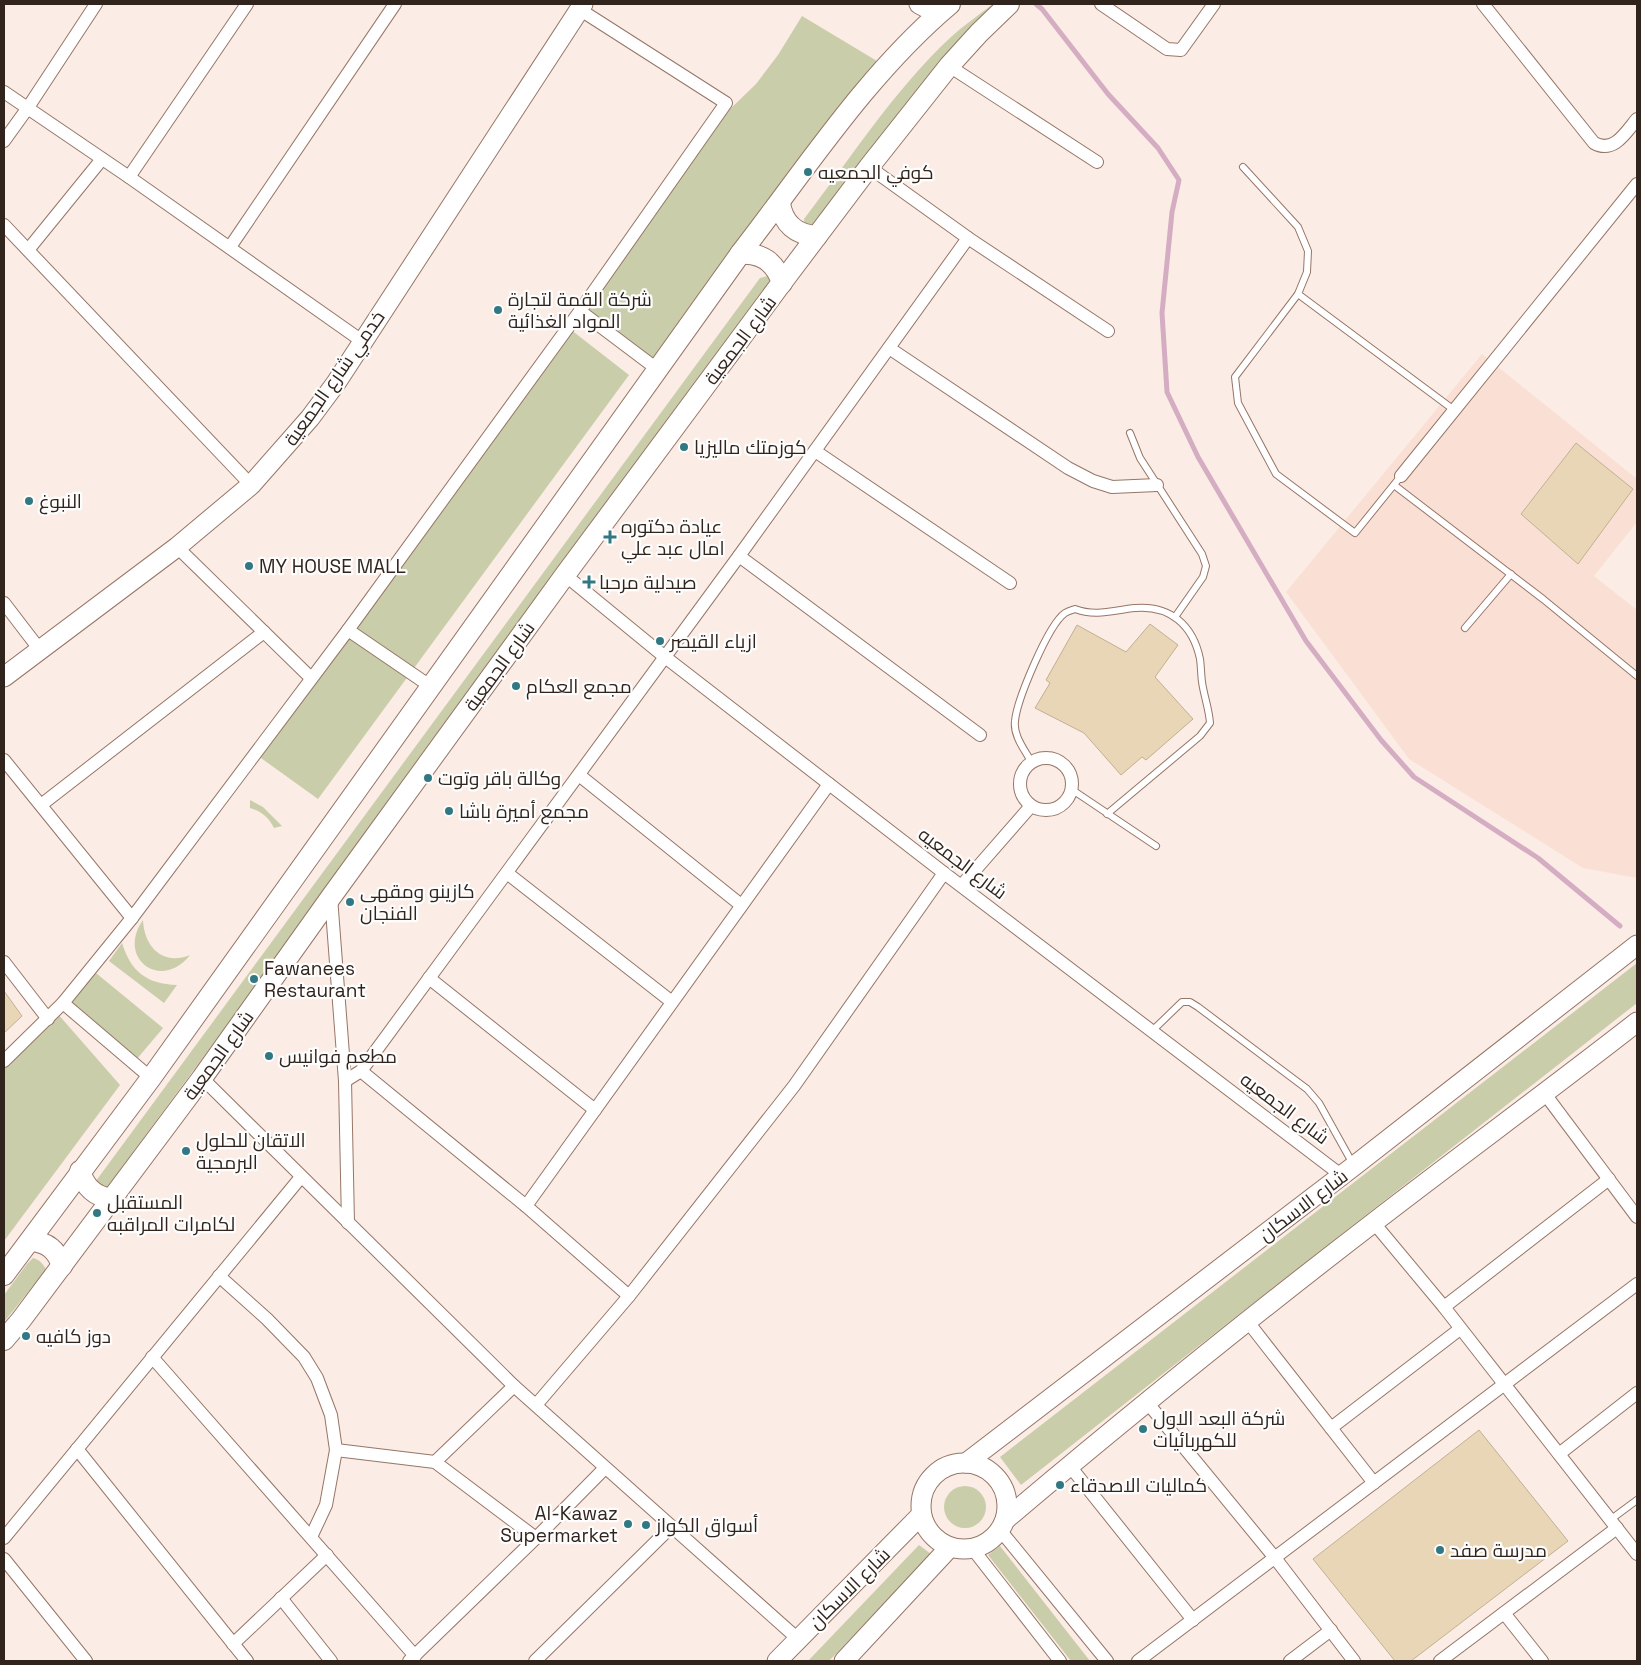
<svg xmlns="http://www.w3.org/2000/svg" width="1641" height="1665" font-family="'Space Grotesk',Cairo,sans-serif">
  <style>
    .built { fill: #fae0d4 }
    .green { fill: #c9cda9 }
    .lines { fill: none; stroke-linecap: round; stroke-linejoin: round }
    .stream { stroke: #d4adc3; stroke-width: 5 }
    .building { fill: #e9d6b7; stroke: #c2b092 }
    .lane-casing { stroke: #967667; stroke-width: 8 }
    .street-casing { stroke: #967667; stroke-width: 14 }
    .secondary-casing { stroke: #967667; stroke-width: 21 }
    .primary-casing { stroke: #967667; stroke-width: 22 }
    .lane { stroke: #fff; stroke-width: 6 }
    .street { stroke: #fff; stroke-width: 12 }
    .secondary { stroke: #fff; stroke-width: 19 }
    .primary { stroke: #fff; stroke-width: 20 }
    .poi-dot { fill: #317883; stroke: #fdfdfd; stroke-width: 2 }
    .labels { text-anchor: middle; stroke-width: 4.5; stroke-linejoin: round; paint-order: stroke }
    .poi-label { font-size: 19px; fill: #31241d; stroke: #fdfdfd; text-anchor: start }
    .street-label { font-size: 19px; fill: #31241d; stroke: #fdfdfd }
  </style>
  <rect width="100%" height="100%" fill="#fbece5"/>
  <path class="built" d="M1482,354L1637,479V522L1594,576L1637,610V878L1583,868L1409,759L1286,592Z"/>
  <g class="green">
    <path d="M993,4H1007L813,231L805,228L804,219C851,158 894,90 951,37C964,25 979,15 993,4Z"/>
    <path d="M802,16L877,61L657,362L578,310L726,113L756,84L778,55Z"/>
    <path d="M768,276L773,279V285L108,1186L103,1190L93,1185L760,278Z"/>
    <path d="M566,326L629,375L318,799L254,753Z"/>
    <path d="M250,800L263,807L282,826L274,828C269,818 262,811 250,808Z"/>
    <path d="M143,920C144,947 163,966 190,955C161,992 116,958 143,920Z"/>
    <path d="M122,943C131,972 147,984 177,985L164,1003L109,961Z"/>
    <path d="M1637,963V1003L1021,1485L1000,1457Z"/>
    <path d="M91,969L163,1028L136,1060L65,1001Z"/>
    <path d="M57,1013L120,1085L4,1241V1063Z"/>
    <path d="M33,1258C40,1260 42,1263 46,1269L44,1272L4,1322V1295L27,1264Z"/>
    <circle cx="965" cy="1507" r="21"/>
    <path d="M919,1545L931,1554L829,1661H808Z"/>
    <path d="M1000,1546L1090,1661H1071L988,1555Z"/>
  </g>
  <g class="lines">
    <path class="stream" d="M1036,4L1042,9L1108,94L1158,148L1179,180L1172,212L1162,313L1167,392L1198,457L1306,641L1381,740L1414,777L1538,858L1620,926"/>
  </g>
  <g class="building">
    <path d="M1576,443L1633,489L1578,564L1521,514Z"/>
    <path d="M1150,624L1178,645L1155,677L1193,719L1146,760L1142,757L1121,775L1084,733L1035,708L1050,683L1046,680L1077,625L1126,652Z"/>
    <path d="M4,991L22,1016L4,1033Z"/>
    <path d="M1479,1430L1568,1541L1411,1661H1395L1313,1559Z"/>
  </g>
  <g class="lines">
    <defs>
      <g id="lane">
        <path d="M1243,167L1298,227L1308,251L1307,272L1298,294L1235,377L1238,403L1276,474L1355,533L1401,476"/>
        <path d="M1298,294L1454,410"/>
        <path d="M1130,433L1140,458L1202,554L1206,566L1203,577L1175,617"/>
        <path d="M1394,485L1543,599L1637,676"/>
        <path d="M1465,628L1511,574"/>
        <path d="M1032,763C1025,750 1013,736 1015,721C1017,700 1048,625 1065,613C1068,611 1072,610 1075,609C1096,617 1114,610 1135,608C1170,605 1193,625 1200,659C1201,666 1201,674 1202,682C1204,696 1209,709 1210,723L1200,736L1107,814"/>
        <path d="M1071,789L1156,846"/>
        <path d="M1152,1031L1182,1002H1190L1198,1007L1307,1089L1319,1103L1353,1164"/>
        <path d="M1610,1520L1637,1500"/>
      </g>
      <g id="street">
        <path d="M1101,4L1167,49L1181,50L1214,4"/>
        <path d="M1483,4L1594,143C1614,154 1626,132 1637,119"/>
        <path d="M949,66L1097,162"/>
        <path d="M4,92L129,177L362,341"/>
        <path d="M4,141L27,109L96,4"/>
        <path d="M869,167L968,238L1108,331"/>
        <path d="M129,177L247,4"/>
        <path d="M4,225L251,485"/>
        <path d="M230,247L395,4"/>
        <path d="M28,250L102,159"/>
        <path d="M580,311L657,369"/>
        <path d="M889,348L1068,468L1093,481L1112,487L1157,485"/>
        <path d="M815,451L1010,583"/>
        <path d="M1401,476L1637,184"/>
        <path d="M177,547L311,678"/>
        <path d="M739,556L980,735"/>
        <path d="M565,575L665,657L944,873L1341,1175"/>
        <path d="M4,603L40,650"/>
        <path d="M348,630L430,686"/>
        <circle cx="1046" cy="784" r="26"/>
        <path d="M4,760L132,918"/>
        <path d="M579,775L741,905"/>
        <path d="M41,805L264,632"/>
        <path d="M507,873L672,1002"/>
        <path d="M962,885L1031,806"/>
        <path d="M331,897L345,1081L348,1223"/>
        <path d="M4,962L48,1019"/>
        <path d="M429,978L595,1110"/>
        <path d="M63,1003L151,1078"/>
        <path d="M4,1061L63,1003L132,918L348,630L580,311L726,103L579,9"/>
        <path d="M361,1071L526,1206L629,1296"/>
        <path d="M202,1078L514,1386L798,1639"/>
        <path d="M345,1081L361,1071L739,556L968,238"/>
        <path d="M1545,1094L1637,1217"/>
        <path d="M526,1206L829,784"/>
        <path d="M1374,1223L1444,1307L1637,1554"/>
        <path d="M219,1276L267,1319L304,1357L317,1378L331,1415L336,1450L326,1505L311,1537"/>
        <path d="M1444,1307L1609,1179"/>
        <path d="M1248,1322L1374,1483"/>
        <path d="M152,1357L415,1656"/>
        <path d="M1146,1401L1275,1558L1354,1661"/>
        <path d="M536,1405L629,1296L794,1086L944,873"/>
        <path d="M1331,1428L1460,1329"/>
        <path d="M77,1449L247,1661"/>
        <path d="M336,1450L435,1462L536,1538"/>
        <path d="M1559,1454L1637,1393"/>
        <path d="M435,1462L514,1386"/>
        <path d="M1069,1465L1193,1620"/>
        <path d="M1000,1530L1107,1661"/>
        <path d="M4,1538L301,1177"/>
        <path d="M972,1548L1060,1661"/>
        <path d="M4,1559L86,1661"/>
        <path d="M281,1598L331,1661"/>
        <path d="M1504,1613L1542,1661"/>
        <path d="M233,1644L327,1555"/>
        <path d="M409,1661L536,1538L605,1468"/>
        <path d="M535,1661L671,1527"/>
        <path d="M1138,1661L1637,1284"/>
        <path d="M1290,1661L1331,1630"/>
        <path d="M1440,1661L1617,1528"/>
      </g>
      <g id="secondary">
        <path d="M919,4L938,14"/>
        <path d="M4,677L177,547L251,485L310,418L336,383L583,4"/>
        <path d="M966,1463L1354,1166L1637,945"/>
        <circle cx="964" cy="1506" r="43"/>
        <path d="M1005,1520C1126,1418 1248,1319 1373,1223C1461,1155 1550,1090 1637,1022"/>
        <path d="M777,1661L921,1515"/>
        <path d="M844,1661L950,1547"/>
      </g>
      <g id="primary">
        <path d="M780,203C783,224 796,235 817,236"/>
        <path d="M740,254C762,252 776,263 782,283"/>
        <path d="M80,1171C85,1187 94,1196 111,1199"/>
        <path d="M31,1241C47,1242 57,1250 62,1266"/>
        <path d="M4,1275L151,1078L743,250C808,166 868,73 950,4"/>
        <path d="M4,1340L21,1320L202,1078L331,897L565,575L783,281L869,167L949,66L979,33L1009,4"/>
      </g>
    </defs>
    <use href="#lane" class="lane-casing"/>
    <use href="#street" class="street-casing"/>
    <use href="#secondary" class="secondary-casing"/>
    <use href="#primary" class="primary-casing"/>
    <use href="#lane" class="lane"/>
    <use href="#street" class="street"/>
    <use href="#secondary" class="secondary"/>
    <use href="#primary" class="primary"/>
  </g>
  <g class="poi-dot">
    <circle cx="808" cy="172" r="5"/>
    <circle cx="498" cy="310" r="5"/>
    <circle cx="684" cy="447" r="5"/>
    <circle cx="29" cy="501" r="5"/>
    <path d="M607.5 529.5h5v5h5v5h-5v5h-5v-5h-5v-5h5z"/>
    <circle cx="249" cy="566" r="5"/>
    <path d="M586.5 574.5h5v5h5v5h-5v5h-5v-5h-5v-5h5z"/>
    <circle cx="660" cy="641" r="5"/>
    <circle cx="516" cy="686" r="5"/>
    <circle cx="428" cy="778" r="5"/>
    <circle cx="449" cy="811" r="5"/>
    <circle cx="350" cy="902" r="5"/>
    <circle cx="254" cy="979" r="5"/>
    <circle cx="269" cy="1056" r="5"/>
    <circle cx="186" cy="1151" r="5"/>
    <circle cx="97" cy="1213" r="5"/>
    <circle cx="26" cy="1336" r="5"/>
    <circle cx="1143" cy="1429" r="5"/>
    <circle cx="1060" cy="1485" r="5"/>
    <circle cx="628" cy="1524" r="5"/>
    <circle cx="646" cy="1525" r="5"/>
    <circle cx="1440" cy="1550" r="5"/>
  </g>
  <g class="labels">
    <g class="poi-label">
      <text x="818" y="179">كوفي الجمعيه</text>
      <text x="508" y="306">شركة القمة لتجارة<tspan x="508" dy="22">المواد الغذائية</tspan></text>
      <text x="694" y="454">كوزمتك ماليزيا</text>
      <text x="39" y="508">النبوغ</text>
      <text x="621" y="533">عيادة دكتوره<tspan x="621" dy="22">امال عبد علي</tspan></text>
      <text x="259" y="573">MY HOUSE MALL</text>
      <text x="599" y="589">صيدلية مرحبا</text>
      <text x="670" y="648">ازياء القيصر</text>
      <text x="526" y="693">مجمع العكام</text>
      <text x="438" y="785">وكالة باقر وتوت</text>
      <text x="459" y="818">مجمع أميرة باشا</text>
      <text x="360" y="898">كازينو ومقهى<tspan x="360" dy="22">الفنجان</tspan></text>
      <text x="264" y="975">Fawanees<tspan x="264" dy="22">Restaurant</tspan></text>
      <text x="279" y="1063">مطعم فوانيس</text>
      <text x="196" y="1147">الاتقان للحلول<tspan x="196" dy="22">البرمجية</tspan></text>
      <text x="107" y="1209">المستقبل<tspan x="107" dy="22">لكامرات المراقبه</tspan></text>
      <text x="36" y="1343">دوز كافيه</text>
      <text x="1153" y="1425">شركة البعد الاول<tspan x="1153" dy="22">للكهربائيات</tspan></text>
      <text x="1070" y="1492">كماليات الاصدقاء</text>
      <text x="618" y="1520" text-anchor="end">Al-Kawaz<tspan x="618" dy="22">Supermarket</tspan></text>
      <text x="656" y="1532">أسواق الكواز</text>
      <text x="1450" y="1557">مدرسة صفد</text>
    </g>
    <g class="street-label">
      <text transform="translate(740 340) rotate(-53)" y="7">شارع الجمعية</text>
      <text transform="translate(334 378) rotate(-55)" y="7">خدمي شارع الجمعية</text>
      <text transform="translate(499 666) rotate(-54)" y="7">شارع الجمعية</text>
      <text transform="translate(963 863) rotate(37)" y="7">شارع الجمعيه</text>
      <text transform="translate(218 1055) rotate(-54)" y="7">شارع الجمعية</text>
      <text transform="translate(1285 1108) rotate(37)" y="7">شارع الجمعيه</text>
      <text transform="translate(1303 1205) rotate(-37)" y="7">شارع الاسكان</text>
      <text transform="translate(849 1588) rotate(-45)" y="7">شارع الاسكان</text>
    </g>
  </g>
  <rect width="1641" height="1665" fill="none" stroke="#31241d" stroke-width="10"/>
</svg>
